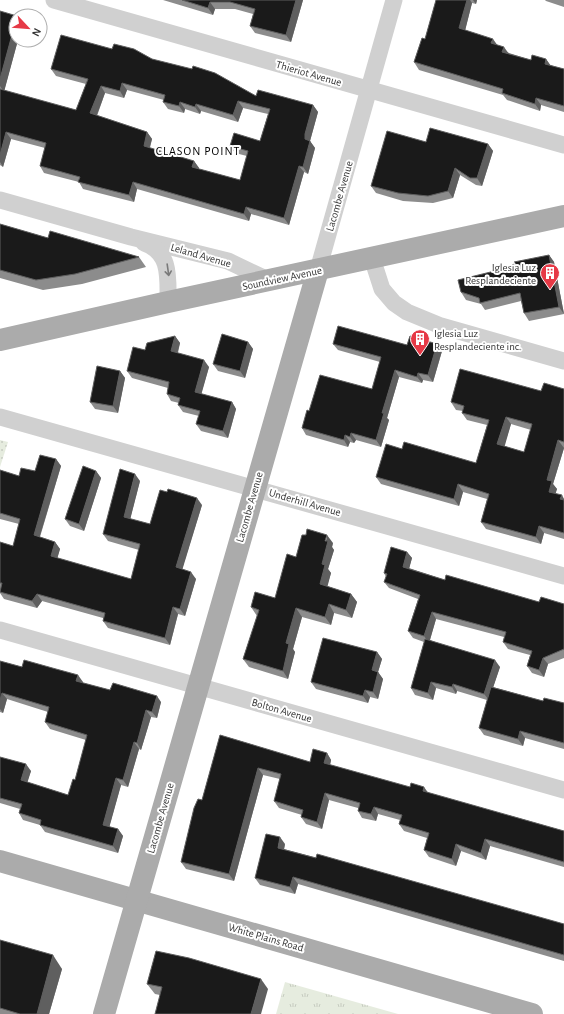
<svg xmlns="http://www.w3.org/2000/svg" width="564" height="1014" font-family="'Alegreya Sans',sans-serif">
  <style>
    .grass { fill: url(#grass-dots) }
    .park { fill: url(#park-tufts) }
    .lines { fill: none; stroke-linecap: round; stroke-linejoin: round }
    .minor { stroke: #d0d0d0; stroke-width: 17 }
    .major { stroke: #ababab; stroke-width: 22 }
    .wall { fill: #8c8c8c; fill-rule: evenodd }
    .shaded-wall { fill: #5f5f5f }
    .building { fill: #1a1a1a; stroke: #5f5f5f; fill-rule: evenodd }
    .oneway { stroke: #7a7a7a }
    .labels { text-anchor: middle; stroke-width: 4; stroke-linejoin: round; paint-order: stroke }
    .street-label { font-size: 11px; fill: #333; stroke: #fff }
    .poi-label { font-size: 11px; fill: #333; stroke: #fff; text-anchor: end }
    .neighbourhood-label { font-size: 12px; letter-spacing: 1px; fill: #000; stroke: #fff }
  </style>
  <defs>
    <pattern id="grass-dots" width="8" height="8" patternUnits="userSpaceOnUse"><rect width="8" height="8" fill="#e6ecdf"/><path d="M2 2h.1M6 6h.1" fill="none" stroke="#c6cbc0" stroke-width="1.8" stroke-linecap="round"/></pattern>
    <pattern id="park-tufts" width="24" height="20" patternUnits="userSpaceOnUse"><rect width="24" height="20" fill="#e6ecdf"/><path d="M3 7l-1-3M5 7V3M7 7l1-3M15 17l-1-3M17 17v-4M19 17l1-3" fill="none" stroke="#c6cbc0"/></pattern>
  </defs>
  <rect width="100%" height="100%" fill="#fff"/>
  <path class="grass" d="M0,440L8,442L0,467Z"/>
  <path class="park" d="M285,982L398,1014H276Z"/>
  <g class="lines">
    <g class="minor">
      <path d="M54,0L564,145"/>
      <path d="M0,200L131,237L228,261L268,280"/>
      <path d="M144,243C171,252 168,278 168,302"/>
      <path d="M372,258L382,289L394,303L407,312L441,326L564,361"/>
      <path d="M318,270L394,0"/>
      <path d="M0,417L564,576"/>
      <path d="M0,630L564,790"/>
    </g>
    <g class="major">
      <path d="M0,340L168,302L564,216"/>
      <path d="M0,861L532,1014"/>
      <path d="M104,1014L318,270"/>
    </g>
  </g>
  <g class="wall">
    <path d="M163,0H303L291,42L255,33L250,26L253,14L235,9H215L213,15Z"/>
    <path d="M436,0H477L476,4L472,3L465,30L497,45L509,53L531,60L546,59L550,65L564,69V112L541,105L540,111L507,100L503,95L419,70L414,62L425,39Z"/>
    <path d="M545,0H564V7L546,1Z"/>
    <path d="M0,11L18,40L4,91L76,110L86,84L56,76L51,69L112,49L152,59L256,96L313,105L318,112L310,141L315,148L308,174L304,172L289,225L251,214L249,221L137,189L134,202L83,189L79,182L44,173L40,166L45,148L11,139L3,167L0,165ZM127,90L164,100L163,102L168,109L184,113L185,109L200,114L201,111L238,122L243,108L268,114L260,141L230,146L235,153L247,156L240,180L199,169V168L194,161L150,148L152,139L147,132L97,116L105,93L124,98Z"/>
    <path d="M426,142L488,144L493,151L482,186L476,185L460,175L453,198L433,203L403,201L376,193L371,186Z"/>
    <path d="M0,224L48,238L139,257L146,267L82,284L43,290L0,278Z"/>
    <path d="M549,255L554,262L564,314L529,321L524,313L521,301L485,310L481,304L466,300L461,292L515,266Z"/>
    <path d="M175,336L180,343L178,353L209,367L201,394L232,402L236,409L228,438L201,431L196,424L199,416L183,412L178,405L179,403L171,401L167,394L168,388L132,378L127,371L145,350Z"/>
    <path d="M248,342L253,349L245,378L218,371L213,364Z"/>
    <path d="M333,344L407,345L437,344L442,351L433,382L423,380L422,383L399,377L387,418L389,420L381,447L356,440L354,443L350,442L348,447L306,435L302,428L309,411L372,389L380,362L338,350Z"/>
    <path d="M120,371L125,378L118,413L95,409L90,402Z"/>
    <path d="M564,389V448L553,484L557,489L555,493L564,499V539L544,533L541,544L486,529L481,522L487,499L463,492L459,506L381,484L376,477L402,449L476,463L487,425L467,420L462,413L463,411L456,410L451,402ZM511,424L531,430L524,452L504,446Z"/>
    <path d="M56,459L61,466L40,537L55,542L60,549L57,558L131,579L139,550L108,541L103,534L140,481L130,519L150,524L202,505L182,569L196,579L185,616L178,614L170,645L108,628L103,621V618L42,601L37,608L4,599L0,593V542L13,546L19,524L0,519V470L19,476L35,471Z"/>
    <path d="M96,471L101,478L84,531L70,526L65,519Z"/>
    <path d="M333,543L332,547L334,550L328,569L331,573L327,586L351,594L357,602L352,618L334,613L331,625L302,617L293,649L295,652L288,679L249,667L243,659L257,616L251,607L275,598L296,557Z"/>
    <path d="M407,552L412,558L409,568L445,580L539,602L564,604V658L548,664L544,677L532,673L527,666L530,655L508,649L503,642L504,637L436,619L430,640L500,667L493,687L543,701L564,703V749L525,738L523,746L484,735L479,728L487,700L457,691L456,694L436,688L433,700L415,695L411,688L424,642L413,638L408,631L418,599L389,588L384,582L386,577L384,573Z"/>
    <path d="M377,652L382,659L378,672L383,679L378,699L370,697L368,703L316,689L311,682Z"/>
    <path d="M0,661L22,667L83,682V683L110,690L161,702L157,718L151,717L141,750L139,749L128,787L121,785L109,827L118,829L123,836L118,853L45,832L40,825L23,820L19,813L20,809L0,803V757L31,771L27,782L68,795L75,780L86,740L50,729L45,722L48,712L7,699L3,713L0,712Z"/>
    <path d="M220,735L310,762L327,753L331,760L330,765L564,831V867L490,846L486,860L461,851L456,866L429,857L424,850L427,838L404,831L399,824L400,820L378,814L376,821L362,818L358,811V808L329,800L322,829L306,824L301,817L302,815L279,808L274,801L280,779L263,775L234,881L186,869L181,862L202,800Z"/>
    <path d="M285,844L284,849L564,924V961L298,884L295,894L260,885L255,878Z"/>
    <path d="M0,941L62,969L49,1014H0Z"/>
    <path d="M147,984L268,989L160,995L155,994Z"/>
  </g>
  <g class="shaded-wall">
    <path d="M296,0H303L291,42L286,35Z"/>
    <path d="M467,0H470L472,3L464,35L459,28Z"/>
    <path d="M473,0H477L476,4Z"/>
    <path d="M210,2L215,9L213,15L208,8Z"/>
    <path d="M16,20V40H18L4,92L0,86V79Z"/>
    <path d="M493,39L498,46L491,43Z"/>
    <path d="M504,47L509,54L502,52Z"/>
    <path d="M546,59L551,66L545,64Z"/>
    <path d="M122,83L127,90L124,98L120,91Z"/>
    <path d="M101,86L105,93L95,120L90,113Z"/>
    <path d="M536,98L541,105L540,111L535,104Z"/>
    <path d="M238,101L243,108L238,122L233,115Z"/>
    <path d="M180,102L185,109L184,113L179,106Z"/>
    <path d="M196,104L201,111L200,114L195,107Z"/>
    <path d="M313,105L318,112L310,141L315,148L308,174L303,167L305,134Z"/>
    <path d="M6,132L11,139L3,167L0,162V155Z"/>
    <path d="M147,132L152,139L148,153L144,146Z"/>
    <path d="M488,144L493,151L482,186L477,178Z"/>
    <path d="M194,161L199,168L197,174L192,167Z"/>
    <path d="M299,166L304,172L289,225L284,218Z"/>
    <path d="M455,168L460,175L453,198L448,191Z"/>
    <path d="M133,182L137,189L134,202L129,195Z"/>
    <path d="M246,207L251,214L249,221L244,214Z"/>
    <path d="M549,255L554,262L564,314L559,307Z"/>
    <path d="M175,336L180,343L176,358L171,351Z"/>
    <path d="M248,342L253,349L245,378L240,371Z"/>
    <path d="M437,344L442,351L433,382L428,375Z"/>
    <path d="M204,360L209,367L200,399L195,392Z"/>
    <path d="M395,370L399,377L387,418L389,420L381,447L376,440L382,413Z"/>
    <path d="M120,371L125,378L118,413L113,406Z"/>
    <path d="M418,373L423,380L422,383L417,377Z"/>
    <path d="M232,402L236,409L228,438L223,431Z"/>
    <path d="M506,417L511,424L503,452L497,444Z"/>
    <path d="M351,433L356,440L354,443L350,437Z"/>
    <path d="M345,435L350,442L348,447L344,440Z"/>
    <path d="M558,440L564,448L553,484L557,489L554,499L549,492L547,480Z"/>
    <path d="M56,459L61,466L38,542L34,535Z"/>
    <path d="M96,471L101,478L84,531L79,524Z"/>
    <path d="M135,474L140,481L129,524L124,517Z"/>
    <path d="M458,484L463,492L459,506L454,499Z"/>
    <path d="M562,495L564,499V504L560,499Z"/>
    <path d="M197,498L202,505L181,574L176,567Z"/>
    <path d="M539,526L544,533L541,544L536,537Z"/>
    <path d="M327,535L333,543L332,547L334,550L328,569L331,573L326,592L320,584L322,564Z"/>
    <path d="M55,542L60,549L56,563L51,556Z"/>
    <path d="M407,552L412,558L408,573L403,567Z"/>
    <path d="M191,572L196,579L185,616L180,609Z"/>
    <path d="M37,594L42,601L37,608L32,601Z"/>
    <path d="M351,594L357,602L352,618L346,610Z"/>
    <path d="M329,604L334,613L331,625L325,617Z"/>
    <path d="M173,607L178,614L170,645L165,638Z"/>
    <path d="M296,608L302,617L293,649L295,652L288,679L283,671L286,643Z"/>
    <path d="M432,612L436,619L429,643L424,636Z"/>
    <path d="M377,652L382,659L378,672L383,679L378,699L373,692L372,670Z"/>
    <path d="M543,658L548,664L544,677L539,670Z"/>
    <path d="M495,660L500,667L489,700L484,694Z"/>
    <path d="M78,675L83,682L81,688L76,681Z"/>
    <path d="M431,682L436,688L433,700L428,693Z"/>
    <path d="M453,684L457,691L456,694L452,687Z"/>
    <path d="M365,690L370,697L368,703L363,696Z"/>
    <path d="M2,693L7,699L3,713L0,709V700Z"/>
    <path d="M157,696L161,702L157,718L152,712Z"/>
    <path d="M146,710L151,717L141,750L137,743Z"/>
    <path d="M520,731L525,738L523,746L518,739Z"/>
    <path d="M134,742L139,749L128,787L123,780Z"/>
    <path d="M327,753L331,760L329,770L324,763Z"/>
    <path d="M26,764L31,771L26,787L21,780Z"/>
    <path d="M258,768L263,775L234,881L229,874Z"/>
    <path d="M116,778L121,785L108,832L103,825Z"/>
    <path d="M424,787L429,794L423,791Z"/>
    <path d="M325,793L329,800L322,829L317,822Z"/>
    <path d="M374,807L378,814L376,821L371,814Z"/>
    <path d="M118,829L123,836L118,853L113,846Z"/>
    <path d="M280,837L285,844L283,855L278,848Z"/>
    <path d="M485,839L490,846L486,860L481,853Z"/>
    <path d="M456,844L461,851L456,866L452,859Z"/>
    <path d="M293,877L298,884L295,894L290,887Z"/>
    <path d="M53,955L62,969L49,1014H37Z"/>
    <path d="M261,979L268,989L261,1014H251Z"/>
  </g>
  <g class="building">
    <path d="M182,0H296L286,35L250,26L255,9L230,2H210L208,8Z"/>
    <path d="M436,0H467L459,28L493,39L491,43L504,47L502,52L531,60L532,55L546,59L545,64L564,69V106L536,98L535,104L502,93L503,89L414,62L422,38L425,39Z"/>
    <path d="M0,11L17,16H16V20L0,79Z"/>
    <path d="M61,35L112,49L114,44L134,49L152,59L192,69L193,66L215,73L256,96L258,90L313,105L305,134V139L310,141L303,167L299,166L284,218L246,207L244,214L133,182L129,195L78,182L80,177L40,166L46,143L6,132L0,155V89L76,110L88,79L51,69ZM122,83L165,95L163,102L179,106L180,102L195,107L196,104L233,115L238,101L270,109L260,141L234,133L230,146L248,151L240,180L192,167L194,161L144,146L147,132L90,113L101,86L120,91Z"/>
    <path d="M430,128L488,144L477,178H470L455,168L448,191L428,196L398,193L371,186L387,131L426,142Z"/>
    <path d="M0,224L48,238L50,231L139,257L75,274L36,280L0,270Z"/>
    <path d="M549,255L559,307L524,313L520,293L480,303L479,298L461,292L458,280L515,266L514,262Z"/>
    <path d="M338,326L407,345L410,336L437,344L428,375L418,373L417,377L395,370L382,413H384L376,440L351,433L350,437L345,435L344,440L302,428L307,410L309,411L320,375L372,389L381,357L333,344Z"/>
    <path d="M222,334L248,342L240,371L213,364Z"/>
    <path d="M175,336L171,351L204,360L195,392L232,402L223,431L196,424L200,411L178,405L180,398L167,394L169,382L127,371L133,347L145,350L147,343Z"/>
    <path d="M97,366L120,371L113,406L90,402Z"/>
    <path d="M460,369L541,391L544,383L564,389V442L558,440L547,480L552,481L549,492L562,495L560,499L564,500V533L539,526L536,537L481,522L489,494L458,484L454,499L376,477L386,444L402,449L404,442L476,463L489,420L462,413L464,406L451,402ZM506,417L532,424L524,452L497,444Z"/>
    <path d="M40,455L56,459L34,535L55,542L51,556L131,579L140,544L103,534L120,469L135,474L124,517L150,524L160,490L167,492L168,489L197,498L176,567L191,572L180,609L173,607L165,638L103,621L105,613L37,594L32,601L0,592L2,583H0V542L13,546L20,519L0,513V470L19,476L21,468L35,471Z"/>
    <path d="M83,466L96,471L79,524L65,519Z"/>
    <path d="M307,529L327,535L325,541H328L322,564L325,565L320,584L351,594L346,610L329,604L325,617L296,608L286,643L289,644L283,671L243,659L259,610L251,607L255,592L275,598L287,554L296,557L302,535H306Z"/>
    <path d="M391,547L407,552L403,567L445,580L446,575L539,602L541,597L564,604V649L543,658L539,670L527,666L532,651L503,642L506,632L432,612L424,636L408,631L420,595L384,582L387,574L384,573Z"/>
    <path d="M323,638L377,652L372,670L378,672L373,692L365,690L363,696L311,682Z"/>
    <path d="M425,639L495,660L484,694L453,684L452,687L431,682L428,693L411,688Z"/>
    <path d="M24,660L56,669L78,675L76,681L110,690L113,683L157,696L152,712L146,710L137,743L134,742L123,780L116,778L103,825L118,829L113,846L40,825L41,820L19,813L22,804L0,798V757L26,764L21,780L68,795L73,779L75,780L87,735L45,722L49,707L2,693L0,700V661L22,667Z"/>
    <path d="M491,687L543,701L544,698L564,703V743L520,731L518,739L479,728Z"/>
    <path d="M220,735L310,762L313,749L327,753L324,763L410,787L411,783L424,787L423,791L564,831V862L485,839L481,853L456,844L452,859L424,850L429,833L399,824L402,815L374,807L371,814L358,811L360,803L325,793L317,822L301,817L303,810L274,801L281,774L258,768L229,874L181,862L194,808L198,799L202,800Z"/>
    <path d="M266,834L280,837L278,848L316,858L317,854L564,924V955L293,877L290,887L255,878Z"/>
    <path d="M0,940L53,955L37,1014H20L0,1008Z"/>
    <path d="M156,951L189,958L261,979L251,1014H155L162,987L147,984Z"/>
  </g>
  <defs><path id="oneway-shaft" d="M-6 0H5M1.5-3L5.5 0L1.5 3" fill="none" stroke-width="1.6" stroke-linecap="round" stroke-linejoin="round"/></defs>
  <use class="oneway" href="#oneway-shaft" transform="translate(168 270) rotate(82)"/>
  <defs>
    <symbol id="building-pin" viewBox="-11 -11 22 30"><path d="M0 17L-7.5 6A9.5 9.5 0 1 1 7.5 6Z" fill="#e63946" stroke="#fff"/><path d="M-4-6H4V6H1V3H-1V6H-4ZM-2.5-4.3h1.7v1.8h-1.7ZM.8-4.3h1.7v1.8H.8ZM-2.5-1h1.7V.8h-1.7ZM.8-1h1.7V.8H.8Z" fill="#fff"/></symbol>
  </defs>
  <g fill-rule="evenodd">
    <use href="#building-pin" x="539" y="262" width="22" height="30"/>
    <use href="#building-pin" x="409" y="328" width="22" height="30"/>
  </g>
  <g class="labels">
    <g class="street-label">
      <text transform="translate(309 73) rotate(16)" y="4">Thieriot Avenue</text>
      <text transform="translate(339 196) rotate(-74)" y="4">Lacombe Avenue</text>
      <text transform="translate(201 255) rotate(16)" y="4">Leland Avenue</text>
      <text transform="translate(282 278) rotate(-12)" y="4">Soundview Avenue</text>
      <text transform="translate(305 502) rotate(16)" y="4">Underhill Avenue</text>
      <text transform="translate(249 507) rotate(-74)" y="4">Lacombe Avenue</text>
      <text transform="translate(282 710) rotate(16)" y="4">Bolton Avenue</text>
      <text transform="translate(160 818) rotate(-74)" y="4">Lacombe Avenue</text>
      <text transform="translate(266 937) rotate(16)" y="4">White Plains Road</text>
    </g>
    <g class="poi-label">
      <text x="536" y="271">Iglesia Luz<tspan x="536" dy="13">Resplandeciente</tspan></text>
      <text x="434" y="337" text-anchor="start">Iglesia Luz<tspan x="434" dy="13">Resplandeciente inc.</tspan></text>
    </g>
    <g class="neighbourhood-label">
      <text x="198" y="155">CLASON POINT</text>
    </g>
  </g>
  <g transform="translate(28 28) rotate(116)"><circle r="19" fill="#ffffff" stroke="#adadad"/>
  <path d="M0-3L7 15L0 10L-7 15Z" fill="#e63946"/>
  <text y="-6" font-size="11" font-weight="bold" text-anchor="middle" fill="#333333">N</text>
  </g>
</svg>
